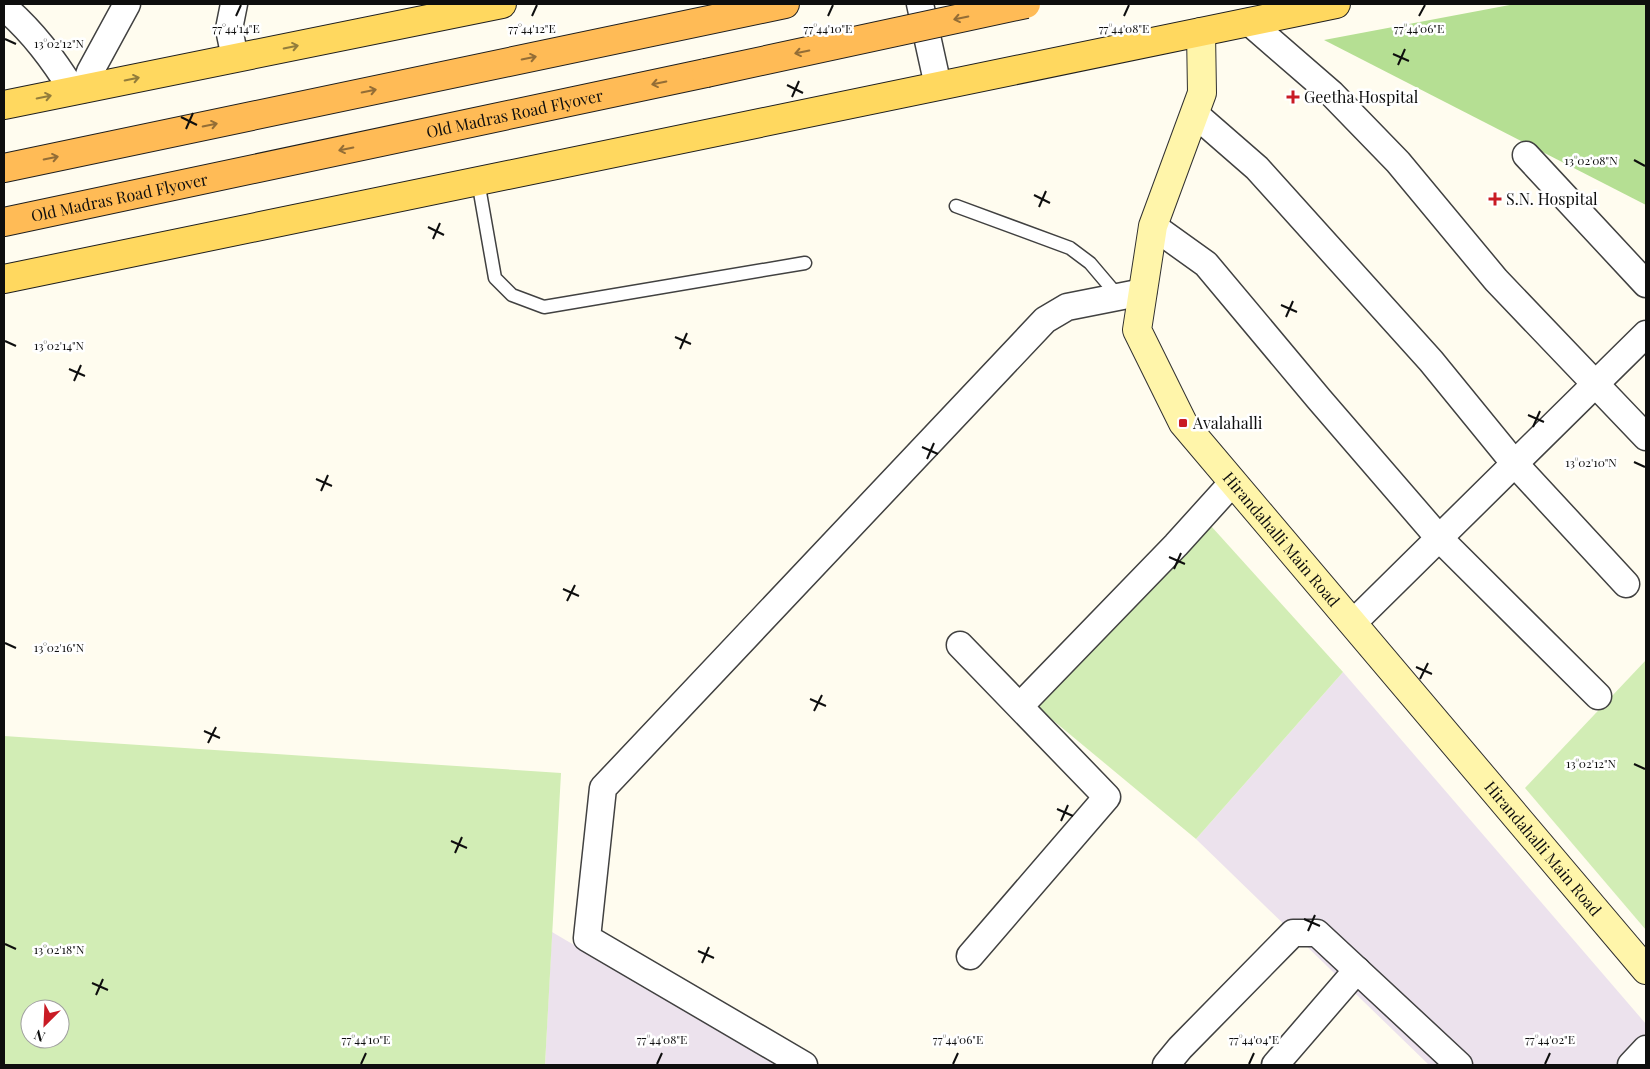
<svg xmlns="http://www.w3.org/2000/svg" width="1650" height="1069" font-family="'Playfair Display',serif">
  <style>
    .industrial { fill: #ece2ed }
    .green { fill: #d2edb5; fill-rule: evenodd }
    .forest { fill: #b5df93 }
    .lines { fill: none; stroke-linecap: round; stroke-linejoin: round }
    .service-casing { stroke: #414141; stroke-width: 15 }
    .minor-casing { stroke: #414141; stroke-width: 29 }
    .secondary-casing { stroke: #303030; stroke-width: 30 }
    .primary-casing { stroke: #1f1f1f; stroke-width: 30 }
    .trunk-casing { stroke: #1f1f1f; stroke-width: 30 }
    .service { stroke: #fff; stroke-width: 12 }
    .minor { stroke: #fff; stroke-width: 26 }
    .secondary { stroke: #fff5aa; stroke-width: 28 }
    .primary { stroke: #ffd85f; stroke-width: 28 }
    .trunk { stroke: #ffbb56; stroke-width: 28 }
    .trunk-bridge-casing { stroke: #1f1f1f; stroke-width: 30; stroke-linecap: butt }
    .trunk-bridge { stroke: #ffbb56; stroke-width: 28 }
    .oneway { stroke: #936d36 }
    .oneway2 { stroke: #937d3b }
    .ticks { fill: none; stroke: #0e0e0e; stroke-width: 2 }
    .poi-dot { fill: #c91b24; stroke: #fff; stroke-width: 2 }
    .labels { text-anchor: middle; stroke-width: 5; stroke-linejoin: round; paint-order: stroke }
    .poi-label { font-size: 16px; fill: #0e0e0e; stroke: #fff; text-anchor: start }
    .street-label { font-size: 16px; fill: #0e0e0e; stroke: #fff }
    .ticks-label { font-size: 12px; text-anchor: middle; fill: #0e0e0e; stroke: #fff; stroke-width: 5; stroke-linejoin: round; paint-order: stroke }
  </style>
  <rect width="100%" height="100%" fill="#fffcef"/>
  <g class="industrial">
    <path d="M1343,672L1646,1024V1065H1429L1196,839Z"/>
    <path d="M552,932L778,1065H545Z"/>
  </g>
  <g class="green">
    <path d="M1211,526L1343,672L1196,839L1037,707Z"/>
    <path d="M1646,660V930L1525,788Z"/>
    <path d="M4,736L561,773L545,1065H4ZM30,1009H60V1039H30Z"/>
  </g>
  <path class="forest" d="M1515,4H1646V205L1324,40Z"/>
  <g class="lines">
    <defs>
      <g id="service">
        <path d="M478,181L495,278L512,295L544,307L805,263"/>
        <path d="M956,206L1070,248L1090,263L1118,296"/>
      </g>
      <g id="minor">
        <path d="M234,4L229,29L235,58"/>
        <path d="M920,4L938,86"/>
        <path d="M4,7C33,32 53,59 73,91"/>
        <path d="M1249,22L1332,94L1398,162L1496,280L1646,437"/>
        <path d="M84,89L90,72L127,4"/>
        <path d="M1195,114L1257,168L1431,361L1515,464L1626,584"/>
        <path d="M1526,155L1646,284"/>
        <path d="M1153,226L1206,264L1319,399L1439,538L1598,696"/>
        <path d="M1353,623L1646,334"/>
        <path d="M960,645L1107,797L970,956"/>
        <path d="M1021,705L1176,545L1233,482"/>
        <path d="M804,1065L587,938L603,788L1045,320L1067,307L1143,292"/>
        <path d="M1166,1065L1180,1048L1293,933H1317L1459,1065"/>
        <path d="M1275,1065L1357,970"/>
        <path d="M1631,1065L1646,1049"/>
      </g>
      <g id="secondary">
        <path id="s1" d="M1201,32L1202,93L1153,226L1137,330L1183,423L1646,970"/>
      </g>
      <g id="primary">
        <path d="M4,105L502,4"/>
        <path d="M4,279L1336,4"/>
      </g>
      <g id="trunk">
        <path d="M4,168L785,4"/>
        <path id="s2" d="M4,222L706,73"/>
      </g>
    </defs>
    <use href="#service" class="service-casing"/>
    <use href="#minor" class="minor-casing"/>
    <use href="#secondary" class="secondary-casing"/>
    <use href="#primary" class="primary-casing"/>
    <use href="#trunk" class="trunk-casing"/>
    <use href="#service" class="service"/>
    <use href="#minor" class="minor"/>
    <use href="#secondary" class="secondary"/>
    <use href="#primary" class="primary"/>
    <use href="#trunk" class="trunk"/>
    <defs>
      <path id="trunk-bridge" d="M706,73L1026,4"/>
    </defs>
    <use href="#trunk-bridge" class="trunk-bridge-casing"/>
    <use href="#trunk-bridge" class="trunk-bridge"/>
  </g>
  <defs><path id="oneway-shaft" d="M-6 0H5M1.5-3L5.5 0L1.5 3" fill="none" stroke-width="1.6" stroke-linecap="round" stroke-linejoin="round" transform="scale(1.25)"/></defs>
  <g class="oneway">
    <use href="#oneway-shaft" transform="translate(961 18) rotate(168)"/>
    <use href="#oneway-shaft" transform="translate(802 52) rotate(168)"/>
    <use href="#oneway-shaft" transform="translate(529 58) rotate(-12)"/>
    <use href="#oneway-shaft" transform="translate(659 83) rotate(168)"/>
    <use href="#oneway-shaft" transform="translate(369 91) rotate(-12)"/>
    <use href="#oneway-shaft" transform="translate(210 125) rotate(-12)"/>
    <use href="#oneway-shaft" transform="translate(346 149) rotate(168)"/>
    <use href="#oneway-shaft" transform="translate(51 158) rotate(-12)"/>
  </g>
  <g class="oneway2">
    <use href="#oneway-shaft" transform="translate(291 47) rotate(-12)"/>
    <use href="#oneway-shaft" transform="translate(132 79) rotate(-12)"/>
    <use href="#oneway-shaft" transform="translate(44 97) rotate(-12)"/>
  </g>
  <path class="ticks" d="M236,16L241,5M532,16L537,5M828,16L833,5M1124,16L1129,5M1419,16L1425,5M5,39L16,44M1393,54L1409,61M1398,65L1405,49M787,85L803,93M792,97L799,81M181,117L197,125M186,129L193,113M1634,160L1645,166M1034,195L1050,203M1039,207L1046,191M428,227L444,235M433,239L440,223M1281,305L1297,312M1286,317L1293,301M675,337L691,344M5,341L16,346M680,349L687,333M69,369L85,376M74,381L81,365M1528,415L1544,422M1533,427L1540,411M922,447L938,454M927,459L934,443M1634,462L1645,467M316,479L332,486M321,491L328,475M1169,557L1185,564M1174,569L1181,553M563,589L579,596M567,601L575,585M5,643L16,648M1416,667L1432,674M1420,679L1428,663M810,699L826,706M814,711L822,695M204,731L220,738M208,743L216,727M1634,764L1645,769M1057,809L1073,816M1061,821L1068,805M451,841L467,848M455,853L462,837M1304,919L1320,926M1308,931L1315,915M5,944L16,949M698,951L714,958M702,963L709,947M92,983L108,990M96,995L103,979M361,1064L366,1053M657,1064L662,1053M953,1064L958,1053M1249,1064L1254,1053M1545,1064L1550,1053"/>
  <g class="poi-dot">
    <path d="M1290.5 89.5h5v5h5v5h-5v5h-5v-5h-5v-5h5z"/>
    <path d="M1492.5 191.5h5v5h5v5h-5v5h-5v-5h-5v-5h5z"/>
    <rect x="1178" y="418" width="10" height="10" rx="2.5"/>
  </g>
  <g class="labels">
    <g class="poi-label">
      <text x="1304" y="103">Geetha Hospital</text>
      <text x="1506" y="205">S.N. Hospital</text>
      <text x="1193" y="429">Avalahalli</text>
    </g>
    <g class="street-label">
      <text dy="6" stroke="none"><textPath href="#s2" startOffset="522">Old Madras Road Flyover</textPath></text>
      <text dy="6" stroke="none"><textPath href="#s2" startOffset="118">Old Madras Road Flyover</textPath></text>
      <text dy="6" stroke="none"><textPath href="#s1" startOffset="564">Hirandahalli Main Road</textPath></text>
      <text dy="6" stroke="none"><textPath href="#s1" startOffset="969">Hirandahalli Main Road</textPath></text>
    </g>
  </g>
  <g class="ticks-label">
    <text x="236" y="33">77°44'14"E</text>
    <text x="532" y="33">77°44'12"E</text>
    <text x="828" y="33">77°44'10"E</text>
    <text x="1124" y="33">77°44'08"E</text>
    <text x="1419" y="33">77°44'06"E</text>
    <text x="59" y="48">13°02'12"N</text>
    <text x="1591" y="165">13°02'08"N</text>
    <text x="59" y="350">13°02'14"N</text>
    <text x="1591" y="467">13°02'10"N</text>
    <text x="59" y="652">13°02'16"N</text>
    <text x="1591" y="768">13°02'12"N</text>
    <text x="59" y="954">13°02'18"N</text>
    <text x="366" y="1044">77°44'10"E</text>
    <text x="662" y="1044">77°44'08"E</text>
    <text x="958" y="1044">77°44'06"E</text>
    <text x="1254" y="1044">77°44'04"E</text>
    <text x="1550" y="1044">77°44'02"E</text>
  </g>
  <rect width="1650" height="1069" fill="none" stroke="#0e0e0e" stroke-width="10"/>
  <g transform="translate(45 1024) rotate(204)"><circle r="24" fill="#ffffff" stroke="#9f9f9f"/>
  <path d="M0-4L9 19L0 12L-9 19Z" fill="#c91b24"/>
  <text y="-8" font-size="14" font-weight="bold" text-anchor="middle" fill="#0e0e0e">N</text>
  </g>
</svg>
